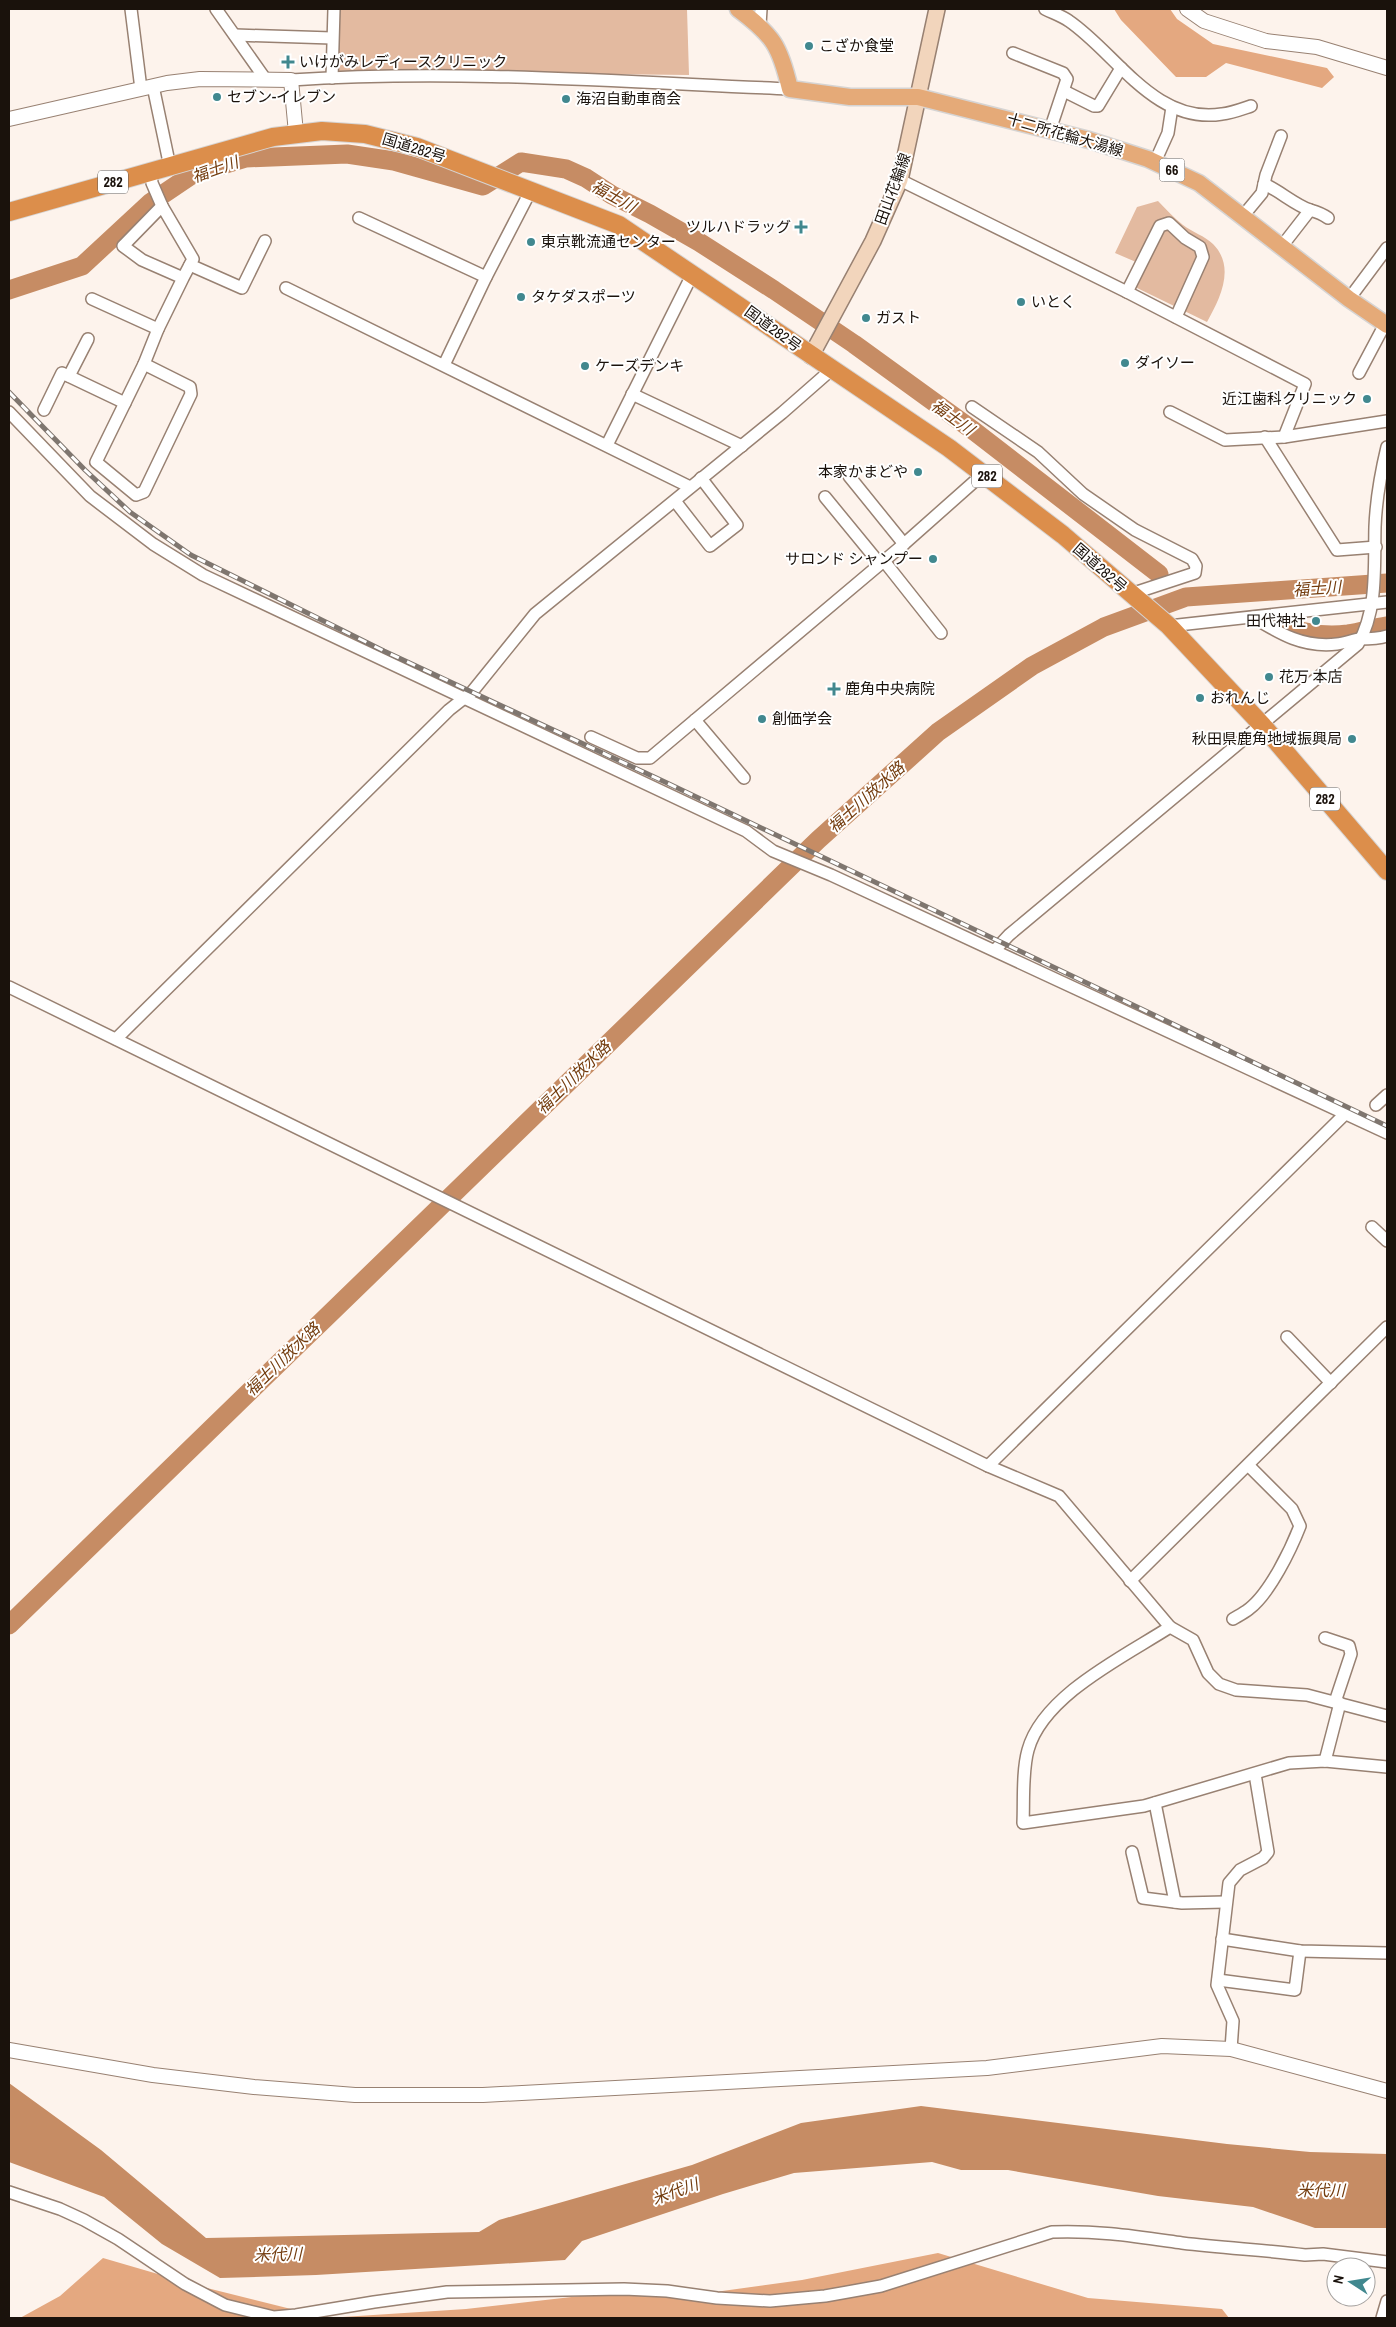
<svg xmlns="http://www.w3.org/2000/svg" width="1396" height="2327" font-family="'Archivo Narrow','Noto Sans JP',sans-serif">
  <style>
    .green { fill: #e3baa0 }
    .forest { fill: #e4a880 }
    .water { fill: #c68c64 }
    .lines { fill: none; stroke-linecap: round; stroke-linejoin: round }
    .river { stroke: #c68c64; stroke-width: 19 }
    .minor-casing { stroke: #988172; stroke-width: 14 }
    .tertiary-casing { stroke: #988172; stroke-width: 16 }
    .secondary-casing { stroke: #988172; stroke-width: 18 }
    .primary-casing { stroke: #d6d4d3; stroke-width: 19 }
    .trunk-casing { stroke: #d6d4d3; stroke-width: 20 }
    .minor { stroke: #fff; stroke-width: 11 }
    .tertiary { stroke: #fff; stroke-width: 14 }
    .secondary { stroke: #f2d5bc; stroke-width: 15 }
    .primary { stroke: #e5aa78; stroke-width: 16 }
    .trunk { stroke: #dc8e4b; stroke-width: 18 }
    .rail-casing { stroke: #7f766f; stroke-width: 5 }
    .rail { stroke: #fff; stroke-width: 3; stroke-dasharray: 9; stroke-linecap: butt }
    .poi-dot { fill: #41888f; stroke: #fff; stroke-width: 2 }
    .labels { text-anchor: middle; stroke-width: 4; stroke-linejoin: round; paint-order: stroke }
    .shield { fill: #fff; stroke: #5f5955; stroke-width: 1 }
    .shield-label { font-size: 14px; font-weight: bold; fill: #1a120c }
    .poi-label { font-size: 15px; fill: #1a120c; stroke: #fff; text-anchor: start }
    .street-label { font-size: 15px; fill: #1a120c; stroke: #fff }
    .water-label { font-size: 16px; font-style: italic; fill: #733c0e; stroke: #fff }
  </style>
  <rect width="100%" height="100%" fill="#fdf3ec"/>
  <g class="green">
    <path d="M336,9H687L689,75L336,71Z"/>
    <path d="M1158,201C1166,209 1174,218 1183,225C1192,232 1205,236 1213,244C1236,267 1220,299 1207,322L1135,287L1143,265L1115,253L1137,207Z"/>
  </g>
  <g class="forest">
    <path d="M1114,9H1170L1177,19L1213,44L1327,68L1334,77L1322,88L1226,63L1206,77H1176L1121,20Z"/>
    <path d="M938,2253L1088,2298L1222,2309L1229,2318H20L60,2296L103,2258L199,2286L327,2318L466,2309L589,2295L715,2292L802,2280Z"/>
  </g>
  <path class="water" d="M9,2083L101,2150L206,2238L479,2232L499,2220L692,2165L801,2123L921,2106L1227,2144L1310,2152L1387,2154V2228H1315L1253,2207L1158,2196L1008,2170H961L932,2162L794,2173L723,2194L582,2241L565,2260L316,2275L220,2278L162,2244L104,2197L9,2162Z"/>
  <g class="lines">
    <g class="river">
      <path d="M9,290L82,266L150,203L193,174L246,158L347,154L394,161L483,186L521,162L566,169L586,178L612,195L650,214L699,242L774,290L854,344L974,431L1159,574"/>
      <path d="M1274,622C1296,632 1323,637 1348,634C1361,632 1374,628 1387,626"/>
      <path d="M9,1625L818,840L938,732L1032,666L1104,627L1186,597L1387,583"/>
    </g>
    <defs>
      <g id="minor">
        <path d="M131,9L141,89"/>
        <path d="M216,9L266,80"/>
        <path d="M1045,9C1053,13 1062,16 1069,21C1116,53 1155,125 1222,114C1232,113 1242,109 1251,106"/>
        <path d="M760,25L761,9"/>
        <path d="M235,35L332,38"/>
        <path d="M1013,53L1063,73L1067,79L1050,130"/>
        <path d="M332,78L334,9"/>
        <path d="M291,80C457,69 625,82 790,89"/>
        <path d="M153,86L170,167"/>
        <path d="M1064,91L1094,106H1098L1121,68"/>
        <path d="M1155,162L1168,133L1172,107"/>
        <path d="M151,173L152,183L162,206"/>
        <path d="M900,180L1127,292L1305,384L1284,437"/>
        <path d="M1264,184C1280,191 1295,205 1310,210C1317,212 1321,213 1328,218"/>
        <path d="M1243,216L1262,193L1266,175L1281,136"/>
        <path d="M359,218L486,277L531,190"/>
        <path d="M1282,246L1310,210"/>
        <path d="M190,265L242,288L265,241"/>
        <path d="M286,288L690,487"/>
        <path d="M1127,292L1160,226L1169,223L1185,238L1200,247L1203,257L1176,317"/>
        <path d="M92,299L158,329L144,364"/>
        <path d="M1349,299L1387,248"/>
        <path d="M158,329L183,278L142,260L123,246L162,206L193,259L183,278"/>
        <path d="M144,364L190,387L191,394L144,492L136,495L96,462Z"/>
        <path d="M444,365L486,277"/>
        <path d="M1359,373L1385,324"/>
        <path d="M69,376L88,339"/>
        <path d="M632,394L742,446"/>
        <path d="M972,407L1038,452L1083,494L1135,530L1192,559L1196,566L1195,573L1131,594"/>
        <path d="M44,410L62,373L125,403"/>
        <path d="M9,412L90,496L153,544L203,575L746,831L773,851L831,875L1387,1133"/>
        <path d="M1170,412L1225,440L1284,437L1387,421"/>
        <path d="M1265,437L1337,550L1376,547"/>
        <path d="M607,445L693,273"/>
        <path d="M849,476L904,544"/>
        <path d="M825,497L880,564"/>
        <path d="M675,501L710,546L737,525L701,478"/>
        <path d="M884,561L941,633"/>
        <path d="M1253,617C1280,634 1304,648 1337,644C1345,643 1353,640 1360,639C1370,639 1377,639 1387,636"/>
        <path d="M1169,626L1387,602"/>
        <path d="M695,720L744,778"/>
        <path d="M591,737L637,758H650L904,544L984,473"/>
        <path d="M995,950L1009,935L1358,644C1378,610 1374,565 1375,527C1376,501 1381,472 1387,447"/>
        <path d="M9,987L988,1466L1059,1496L1170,1627L1193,1640L1208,1673L1219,1684L1236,1690L1307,1695L1387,1716"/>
        <path d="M116,1039L449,710L472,692L535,614L782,413L831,370"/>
        <path d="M1376,1105L1387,1095"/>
        <path d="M1372,1227L1387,1241"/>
        <path d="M1287,1337L1331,1383"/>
        <path d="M988,1466L1345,1114"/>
        <path d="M1130,1581L1387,1327"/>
        <path d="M1233,1619C1238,1616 1244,1613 1249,1609C1270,1593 1291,1549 1300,1526L1292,1509L1249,1466"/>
        <path d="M1170,1627C1125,1656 1043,1695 1028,1750C1022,1771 1024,1802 1023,1823L1144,1806L1289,1763L1325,1761L1387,1767"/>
        <path d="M1325,1638L1349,1646L1351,1654L1335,1702"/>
        <path d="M1325,1761L1340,1703"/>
        <path d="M1155,1803L1175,1902"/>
        <path d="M1132,1852L1143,1898L1182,1903L1225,1902"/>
        <path d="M1222,1939L1300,1951L1387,1953"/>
        <path d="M1218,1980L1295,1990L1300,1951"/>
        <path d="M1231,2049L1233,2021L1217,1985L1229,1883L1240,1870L1263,1858L1268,1852L1255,1774"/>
        <path d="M9,2192L60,2209L84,2220L118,2239L185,2284L225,2305L274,2317L296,2315L374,2302L447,2292L624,2289L667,2291L717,2298L770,2301L825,2296L881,2286L1052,2232C1097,2230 1139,2237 1182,2243C1223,2248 1264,2250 1305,2255L1323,2254L1387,2262"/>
        <path d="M1382,2318L1387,2301"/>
      </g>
      <g id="tertiary">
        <path d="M1187,9L1204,21L1266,41L1317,47L1387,68"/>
        <path d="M9,119L167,83L200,79L291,80L296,133"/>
        <path d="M9,2050L153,2075L254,2087L355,2095H483L987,2068L1162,2046L1231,2049L1387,2091"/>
      </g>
      <path id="secondary" d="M811,356L873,241L900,180L937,9"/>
      <path id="primary" d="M738,9C773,35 780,46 790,89L850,97H918L1089,140L1148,159L1199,183L1349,299L1387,325"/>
      <path id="trunk" d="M9,212L273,137L322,131L365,134L417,147L619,225L949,448L1063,535L1169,626L1263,726L1387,871"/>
    </defs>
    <use href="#minor" class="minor-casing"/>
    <use href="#tertiary" class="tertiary-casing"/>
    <use href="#secondary" class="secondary-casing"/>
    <use href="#primary" class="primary-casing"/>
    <use href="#trunk" class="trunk-casing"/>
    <use href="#minor" class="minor"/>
    <use href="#tertiary" class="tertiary"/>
    <use href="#secondary" class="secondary"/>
    <use href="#primary" class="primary"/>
    <use href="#trunk" class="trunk"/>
    <defs>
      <path id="rail" d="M9,392L85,470L130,512L191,555L384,651L665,782L1387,1126"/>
    </defs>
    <use href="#rail" class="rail-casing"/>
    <use href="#rail" class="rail"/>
  </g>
  <g class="poi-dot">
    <circle cx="809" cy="46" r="5"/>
    <path d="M285.5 54.5h5v5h5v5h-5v5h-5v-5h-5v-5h5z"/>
    <circle cx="217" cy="97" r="5"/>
    <circle cx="566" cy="99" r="5"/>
    <path d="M798.5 219.5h5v5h5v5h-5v5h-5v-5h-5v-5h5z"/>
    <circle cx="531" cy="242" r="5"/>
    <circle cx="521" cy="297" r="5"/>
    <circle cx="1021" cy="302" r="5"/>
    <circle cx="866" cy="318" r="5"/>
    <circle cx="1125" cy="363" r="5"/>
    <circle cx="585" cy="366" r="5"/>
    <circle cx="1367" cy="399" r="5"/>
    <circle cx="918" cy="472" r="5"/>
    <circle cx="933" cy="559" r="5"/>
    <circle cx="1316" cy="621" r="5"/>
    <circle cx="1269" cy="677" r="5"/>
    <path d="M831.5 681.5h5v5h5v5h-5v5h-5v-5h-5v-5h5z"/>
    <circle cx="1200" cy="698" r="5"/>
    <circle cx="762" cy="719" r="5"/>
    <circle cx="1352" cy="739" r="5"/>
  </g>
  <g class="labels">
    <g class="shield">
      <rect x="1159.5" y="158.5" width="25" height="23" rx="4"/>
      <rect x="98" y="170.5" width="30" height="23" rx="4"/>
      <rect x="972" y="464.5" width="30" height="23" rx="4"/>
      <rect x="1310" y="787.5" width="30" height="23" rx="4"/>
    </g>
    <g class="shield-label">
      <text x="1172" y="175">66</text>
      <text x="113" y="187">282</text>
      <text x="987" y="481">282</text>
      <text x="1325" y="804">282</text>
    </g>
    <g class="poi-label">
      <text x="819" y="51">こざか食堂</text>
      <text x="299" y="67">いけがみレディースクリニック</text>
      <text x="227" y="102">セブン-イレブン</text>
      <text x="576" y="104">海沼自動車商会</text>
      <text x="791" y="232" text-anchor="end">ツルハドラッグ</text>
      <text x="541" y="247">東京靴流通センター</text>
      <text x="531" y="302">タケダスポーツ</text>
      <text x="1031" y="307">いとく</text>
      <text x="876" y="323">ガスト</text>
      <text x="1135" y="368">ダイソー</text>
      <text x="595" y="371">ケーズデンキ</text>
      <text x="1357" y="404" text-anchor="end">近江歯科クリニック</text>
      <text x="908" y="477" text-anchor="end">本家かまどや</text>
      <text x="923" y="564" text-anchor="end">サロンド シャンプー</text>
      <text x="1306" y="626" text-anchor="end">田代神社</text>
      <text x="1279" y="682">花万 本店</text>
      <text x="845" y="694">鹿角中央病院</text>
      <text x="1210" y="703">おれんじ</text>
      <text x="772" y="724">創価学会</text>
      <text x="1342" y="744" text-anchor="end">秋田県鹿角地域振興局</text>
    </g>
    <g class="street-label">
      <text transform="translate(1065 135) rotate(16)" y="5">十二所花輪大湯線</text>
      <text transform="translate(414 148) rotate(17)" y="5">国道282号</text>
      <text transform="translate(893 189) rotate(-70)" y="5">田山花輪線</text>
      <text transform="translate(773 329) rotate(36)" y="5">国道282号</text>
      <text transform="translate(1100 568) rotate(41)" y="5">国道282号</text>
    </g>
    <g class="water-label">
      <text transform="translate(215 169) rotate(-20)" y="6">福士川</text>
      <text transform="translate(614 196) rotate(29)" y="6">福士川</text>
      <text transform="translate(953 417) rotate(36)" y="6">福士川</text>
      <text transform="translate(1317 588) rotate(-4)" y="6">福士川</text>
      <text transform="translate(866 797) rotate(-42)" y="6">福士川放水路</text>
      <text transform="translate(573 1077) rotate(-44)" y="6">福士川放水路</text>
      <text transform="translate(282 1359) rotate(-44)" y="6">福士川放水路</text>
      <text x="1321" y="2196">米代川</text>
      <text transform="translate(675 2191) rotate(-20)" y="6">米代川</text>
      <text transform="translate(278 2254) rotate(-1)" y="6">米代川</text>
    </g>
  </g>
  <rect width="1396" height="2327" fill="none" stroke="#1a120c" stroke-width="20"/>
  <g transform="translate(1351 2282) rotate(282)"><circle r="24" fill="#ffffff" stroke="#a3a09e"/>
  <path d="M0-4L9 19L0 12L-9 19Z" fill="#41888f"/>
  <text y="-8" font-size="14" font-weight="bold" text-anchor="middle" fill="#1a120c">N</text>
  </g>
</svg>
